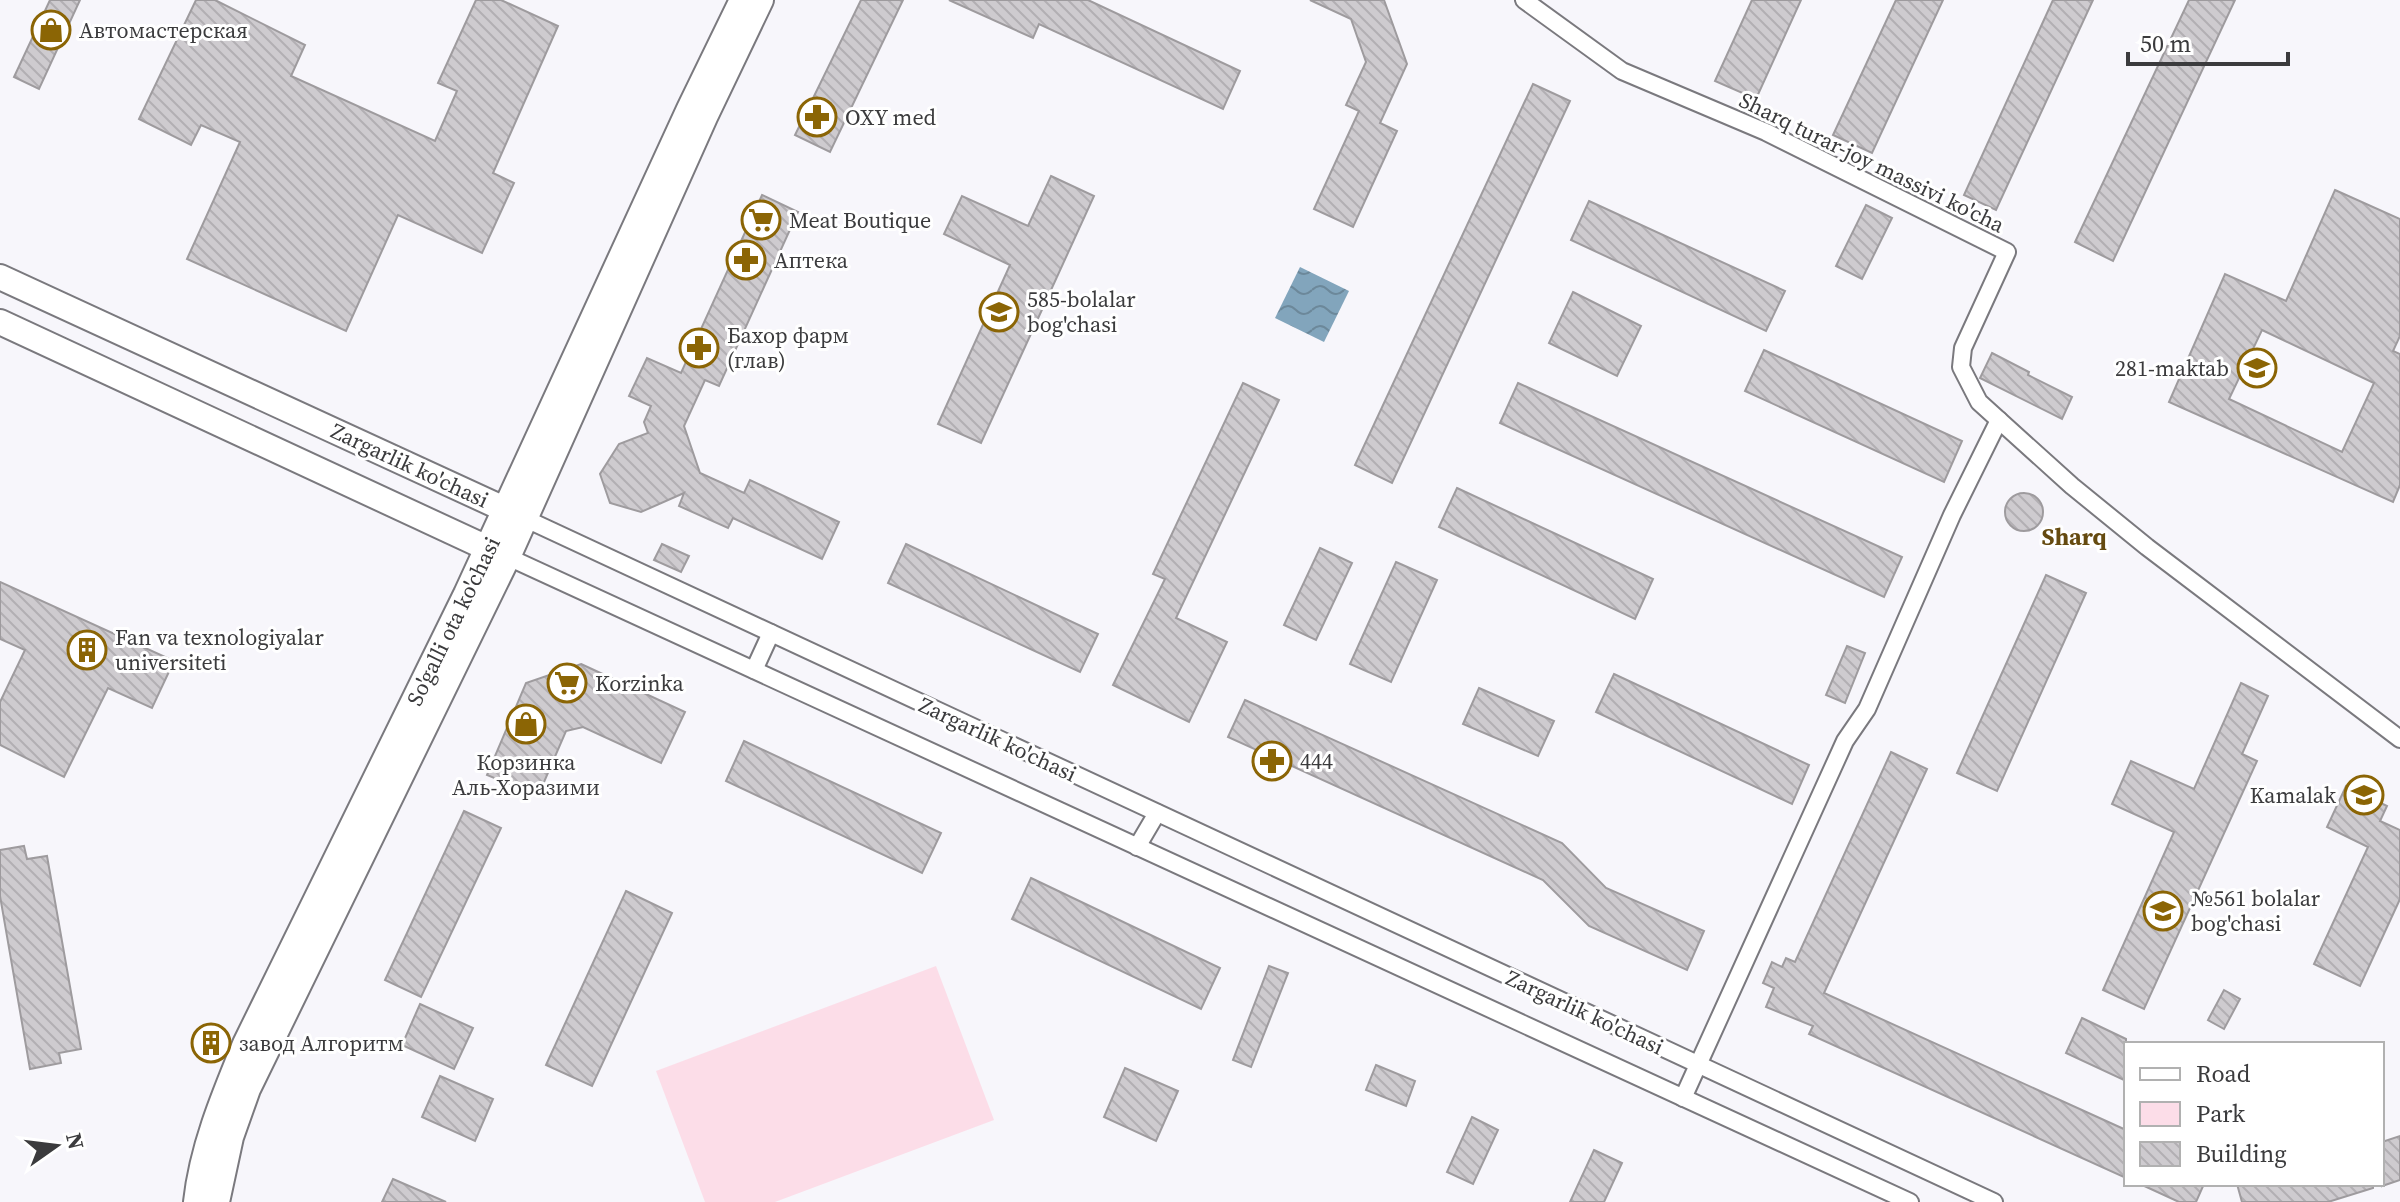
<svg xmlns="http://www.w3.org/2000/svg" width="2400" height="1202" font-family="'Source Serif 4',serif">
  <style>
    .green { fill: #fcdde8 }
    .water { fill: url(#water-waves) }
    .building { fill: url(#building-back-hatch); stroke: #9e9b9e; stroke-width: 2; fill-rule: evenodd }
    .lines { fill: none; stroke-linecap: round; stroke-linejoin: round }
    .minor-casing { stroke: #7a797e; stroke-width: 20 }
    .secondary-casing { stroke: #7a797e; stroke-width: 28 }
    .minor { stroke: #fff; stroke-width: 16 }
    .secondary { stroke: #fff; stroke-width: 24 }
    .labels { text-anchor: middle; stroke-width: 6; stroke-linejoin: round; paint-order: stroke }
    .poi-label { font-size: 22px; fill: #3b3b3d; stroke: #fff; text-anchor: start }
    .street-label { font-size: 22px; fill: #3b3b3d; stroke: #fff }
    .neighbourhood-label { font-size: 24px; font-weight: bold; fill: #654a10; stroke: #fff }
  </style>
  <defs>
    <pattern id="water-waves" width="16" height="10" patternUnits="userSpaceOnUse" patternTransform="scale(2)"><rect width="16" height="10" fill="#82a5bc"/><path d="M0 5q4-4 8 0t8 0" fill="none" stroke="#6c889a"/></pattern>
    <pattern id="building-back-hatch" width="6" height="6" patternUnits="userSpaceOnUse" patternTransform="scale(2)"><rect width="6" height="6" fill="#cecbcf"/><path d="M-1 5l2 2M0 0l6 6M5-1l2 2" fill="none" stroke="#b2afb3"/></pattern>
  </defs>
  <rect width="100%" height="100%" fill="#f7f6fb"/>
  <path class="green" d="M936,966L994,1120L775,1202H705L656,1071Z"/>
  <path class="water" d="M1300,267L1349,291L1324,342L1275,318Z"/>
  <g class="building">
    <path d="M50,0H80L39,89L14,77Z"/>
    <path d="M196,0H215L305,45L291,76L435,141L457,91L438,83L476,0H501L558,26L493,173L514,183L482,253L398,215L346,331L187,259L240,142L201,125L191,145L139,119Z"/>
    <path d="M861,0H903L830,152L795,135Z"/>
    <path d="M949,0H1088L1240,71L1223,109L1039,24L1033,38Z"/>
    <path d="M1310,0H1384L1407,64L1380,123L1397,131L1353,227L1314,209L1359,111L1346,105L1366,62L1351,19Z"/>
    <path d="M1752,0H1801L1756,99L1715,81Z"/>
    <path d="M1896,0H1943L1872,153L1833,135Z"/>
    <path d="M2053,0H2093L1996,210L1964,195Z"/>
    <path d="M2189,0H2235L2113,261L2075,242Z"/>
    <path d="M1533,84L1570,101L1392,483L1355,465Z"/>
    <path d="M1051,176L1094,196L981,443L938,424L1010,265L944,234L962,196L1028,226Z"/>
    <path d="M2335,190L2400,219V336L2393,351L2400,354V485L2393,502L2169,402L2225,274L2286,301ZM2262,330L2374,383L2342,452L2229,399Z"/>
    <path d="M762,195L798,212L719,386L705,380L684,426L700,473L744,493L750,480L839,522L822,559L733,518L728,528L679,506L684,493L641,512L610,503L600,474L619,444L648,433L644,422L651,406L629,396L647,358L681,373Z"/>
    <path d="M1589,201L1785,291L1766,331L1571,240Z"/>
    <path d="M1866,205L1892,218L1862,279L1836,266Z"/>
    <path d="M1573,292L1641,326L1617,376L1549,343Z"/>
    <path d="M1764,350L1962,441L1944,482L1745,391Z"/>
    <path d="M1992,353L2029,372L2028,375L2072,397L2062,419L1980,378Z"/>
    <path d="M1243,383L1279,400L1176,618L1227,642L1189,722L1113,685L1165,579L1153,574Z"/>
    <path d="M1518,383L1902,557L1884,597L1500,423Z"/>
    <path d="M1457,488L1653,579L1635,619L1439,527Z"/>
    <circle cx="2024" cy="512" r="19"/>
    <path d="M662,544L689,556L681,572L654,560Z"/>
    <path d="M906,544L1098,634L1080,672L888,583Z"/>
    <path d="M1320,548L1352,563L1316,640L1284,625Z"/>
    <path d="M1396,562L1437,580L1391,682L1350,664Z"/>
    <path d="M2046,575L2086,593L1997,791L1957,773Z"/>
    <path d="M0,582L174,661L152,708L108,688L64,777L0,745V702L25,650L0,639Z"/>
    <path d="M1847,646L1865,653L1845,703L1826,695Z"/>
    <path d="M581,664L685,712L661,763L583,727L566,731L538,796L487,775L526,683Z"/>
    <path d="M1614,674L1809,765L1792,804L1596,712Z"/>
    <path d="M2241,683L2268,696L2242,754L2257,761L2144,1009L2103,990L2174,832L2112,804L2131,761L2194,789Z"/>
    <path d="M1479,688L1554,721L1538,756L1463,724Z"/>
    <path d="M1245,700L1562,843L1606,888L1704,931L1687,970L1589,926L1543,880L1228,737Z"/>
    <path d="M744,741L941,833L922,873L726,781Z"/>
    <path d="M1891,752L1927,769L1824,993L2126,1130V1178L1809,1034L1813,1026L1766,1007L1774,988L1763,983L1772,962L1782,967L1786,958L1795,962Z"/>
    <path d="M2346,786L2387,806L2380,821L2400,830V899L2360,986L2314,964L2368,847L2327,827Z"/>
    <path d="M464,811L501,828L421,997L385,980Z"/>
    <path d="M24,846L27,859L47,856L81,1049L59,1053L61,1063L30,1069L0,896V850Z"/>
    <path d="M1031,878L1220,968L1201,1009L1012,919Z"/>
    <path d="M626,891L672,913L592,1086L546,1065Z"/>
    <path d="M1269,966L1288,973L1251,1067L1233,1060Z"/>
    <path d="M2224,990L2240,999L2224,1029L2208,1020Z"/>
    <path d="M420,1004L473,1028L454,1069L402,1045Z"/>
    <path d="M2082,1018L2126,1039V1081L2066,1053Z"/>
    <path d="M1376,1065L1415,1081L1406,1106L1366,1090Z"/>
    <path d="M1125,1068L1178,1091L1156,1141L1104,1117Z"/>
    <path d="M440,1076L493,1099L475,1141L422,1117Z"/>
    <path d="M1472,1117L1498,1130L1473,1184L1447,1172Z"/>
    <path d="M2400,1136V1180L2382,1186V1142Z"/>
    <path d="M1594,1150L1622,1163L1604,1202H1570Z"/>
    <path d="M393,1179L446,1202H382Z"/>
    <path d="M2140,1184H2204L2196,1202H2179Z"/>
    <path d="M2237,1184H2373V1188L2328,1202H2242Z"/>
  </g>
  <g class="lines">
    <defs>
      <g id="minor">
        <path d="M1524,0L1622,71L1766,132L2007,252L1963,348L1961,367L1979,402L2072,486L2147,547L2400,739"/>
        <path d="M526,519L1994,1202"/>
        <path d="M508,557L1910,1202"/>
        <path d="M754,670L771,633"/>
        <path d="M1137,847L1157,813"/>
        <path d="M1683,1098L1845,741L1867,709L1952,515L1999,420"/>
      </g>
      <g id="secondary">
        <path d="M0,277L517,515"/>
        <path d="M0,322L502,555"/>
        <path d="M196,1202C202,1147 224,1095 245,1044L466,594L689,109L742,0"/>
        <path d="M217,1202L231,1137L248,1089L508,557L705,117L761,0"/>
      </g>
    </defs>
    <use href="#minor" class="minor-casing"/>
    <use href="#secondary" class="secondary-casing"/>
    <use href="#minor" class="minor"/>
    <use href="#secondary" class="secondary"/>
  </g>
  <defs>
    <symbol id="shop-ring" viewBox="-11 -11 22 22"><circle r="9.5" fill="#fff" stroke="#8b6505" stroke-width="1.5"/><path d="M-5-2.5h2.3a2.7 3.5 0 0 1 5.4 0H5L5.5 6h-11ZM-1.5-2.5h3a1.5 2.3 0 0 0-3 0Z" fill="#8b6505"/></symbol>
    <symbol id="pharmacy-ring" viewBox="-11 -11 22 22"><circle r="9.5" fill="#fff" stroke="#8b6505" stroke-width="1.5"/><path d="M-2-6h4v4h4v4h-4v4h-4v-4h-4v-4h4Z" fill="#8b6505"/></symbol>
    <symbol id="supermarket-ring" viewBox="-11 -11 22 22"><circle r="9.5" fill="#fff" stroke="#8b6505" stroke-width="1.5"/><path d="M-6-5.5h2.5l.6 2H6L4.5 2H-2.5L-4.4-4H-6ZM-1.5 3.2a1.3 1.3 0 1 0 .1 0ZM3 3.2a1.3 1.3 0 1 0 .1 0Z" fill="#8b6505"/></symbol>
    <symbol id="school-ring" viewBox="-11 -11 22 22"><circle r="9.5" fill="#fff" stroke="#8b6505" stroke-width="1.5"/><path d="M0-5L7-2L0 1L-7-2ZM-4 1L0 2.5L4 1V4Q0 6-4 4Z" fill="#8b6505"/></symbol>
    <symbol id="building-ring" viewBox="-11 -11 22 22"><circle r="9.5" fill="#fff" stroke="#8b6505" stroke-width="1.5"/><path d="M-4-6H4V6H1V3H-1V6H-4ZM-2.5-4.3h1.7v1.8h-1.7ZM.8-4.3h1.7v1.8H.8ZM-2.5-1h1.7V.8h-1.7ZM.8-1h1.7V.8H.8Z" fill="#8b6505"/></symbol>
  </defs>
  <g fill-rule="evenodd">
    <use href="#shop-ring" x="29" y="8" width="44" height="44"/>
    <use href="#pharmacy-ring" x="795" y="95" width="44" height="44"/>
    <use href="#supermarket-ring" x="739" y="198" width="44" height="44"/>
    <use href="#pharmacy-ring" x="724" y="238" width="44" height="44"/>
    <use href="#school-ring" x="977" y="290" width="44" height="44"/>
    <use href="#pharmacy-ring" x="677" y="326" width="44" height="44"/>
    <use href="#school-ring" x="2235" y="346" width="44" height="44"/>
    <use href="#building-ring" x="65" y="628" width="44" height="44"/>
    <use href="#supermarket-ring" x="545" y="661" width="44" height="44"/>
    <use href="#shop-ring" x="504" y="702" width="44" height="44"/>
    <use href="#pharmacy-ring" x="1250" y="739" width="44" height="44"/>
    <use href="#school-ring" x="2342" y="773" width="44" height="44"/>
    <use href="#school-ring" x="2141" y="889" width="44" height="44"/>
    <use href="#building-ring" x="189" y="1021" width="44" height="44"/>
  </g>
  <g class="labels">
    <g class="poi-label">
      <text x="79" y="38">Автомастерская</text>
      <text x="845" y="125">OXY med</text>
      <text x="789" y="228">Meat Boutique</text>
      <text x="774" y="268">Аптека</text>
      <text x="1027" y="307">585-bolalar<tspan x="1027" dy="25">bog'chasi</tspan></text>
      <text x="727" y="343">Бахор фарм<tspan x="727" dy="25">(глав)</tspan></text>
      <text x="2229" y="376" text-anchor="end">281-maktab</text>
      <text x="115" y="645">Fan va texnologiyalar<tspan x="115" dy="25">universiteti</tspan></text>
      <text x="595" y="691">Korzinka</text>
      <text x="1300" y="769">444</text>
      <text x="526" y="770" text-anchor="middle">Корзинка<tspan x="526" dy="25">Аль-Хоразими</tspan></text>
      <text x="2336" y="803" text-anchor="end">Kamalak</text>
      <text x="2191" y="906">№561 bolalar<tspan x="2191" dy="25">bog'chasi</tspan></text>
      <text x="239" y="1051">завод Алгоритм</text>
    </g>
    <g class="street-label">
      <text transform="translate(1872 162) rotate(26)" y="8">Sharq turar-joy massivi ko'cha</text>
      <text transform="translate(410 465) rotate(25)" y="8">Zargarlik ko'chasi</text>
      <text transform="translate(453 621) rotate(-64)" y="8">So'galli ota ko'chasi</text>
      <text transform="translate(998 739) rotate(25)" y="8">Zargarlik ko'chasi</text>
      <text transform="translate(1585 1012) rotate(25)" y="8">Zargarlik ko'chasi</text>
    </g>
    <g class="neighbourhood-label">
      <text x="2074" y="545">Sharq</text>
    </g>
  </g>
  <rect x="2124" y="1042" width="260" height="144" fill="#ffffff" stroke="#b1b1b1" stroke-width="2"/>
  <rect x="2140" y="1068" width="40" height="12" fill="#ffffff" stroke="#b1b1b1" stroke-width="2"/>
  <text x="2196" y="1082" font-size="24" fill="#3b3b3d">Road</text>
  <rect x="2140" y="1102" width="40" height="24" fill="#fcdde8" stroke="#b1b1b1" stroke-width="2"/>
  <text x="2196" y="1122" font-size="24" fill="#3b3b3d">Park</text>
  <rect x="2140" y="1142" width="40" height="24" fill="url(#building-back-hatch)" stroke="#b1b1b1" stroke-width="2"/>
  <text x="2196" y="1162" font-size="24" fill="#3b3b3d">Building</text>
  <g transform="translate(56 1146) rotate(76)" stroke="#ffffff" stroke-width="6" paint-order="stroke">
  <path d="M0-6L14 30L0 20L-14 30Z" fill="#3b3b3d"/>
  <text y="-12" font-size="22" font-weight="bold" text-anchor="middle" fill="#3b3b3d">N</text>
  </g>
  <path d="M2128 52v12h160v-12" fill="none" stroke="#3b3b3d" stroke-width="4"/>
  <text x="2140" y="52" font-size="24" fill="#3b3b3d" stroke="#ffffff" stroke-width="6" paint-order="stroke">50 m</text>
</svg>
